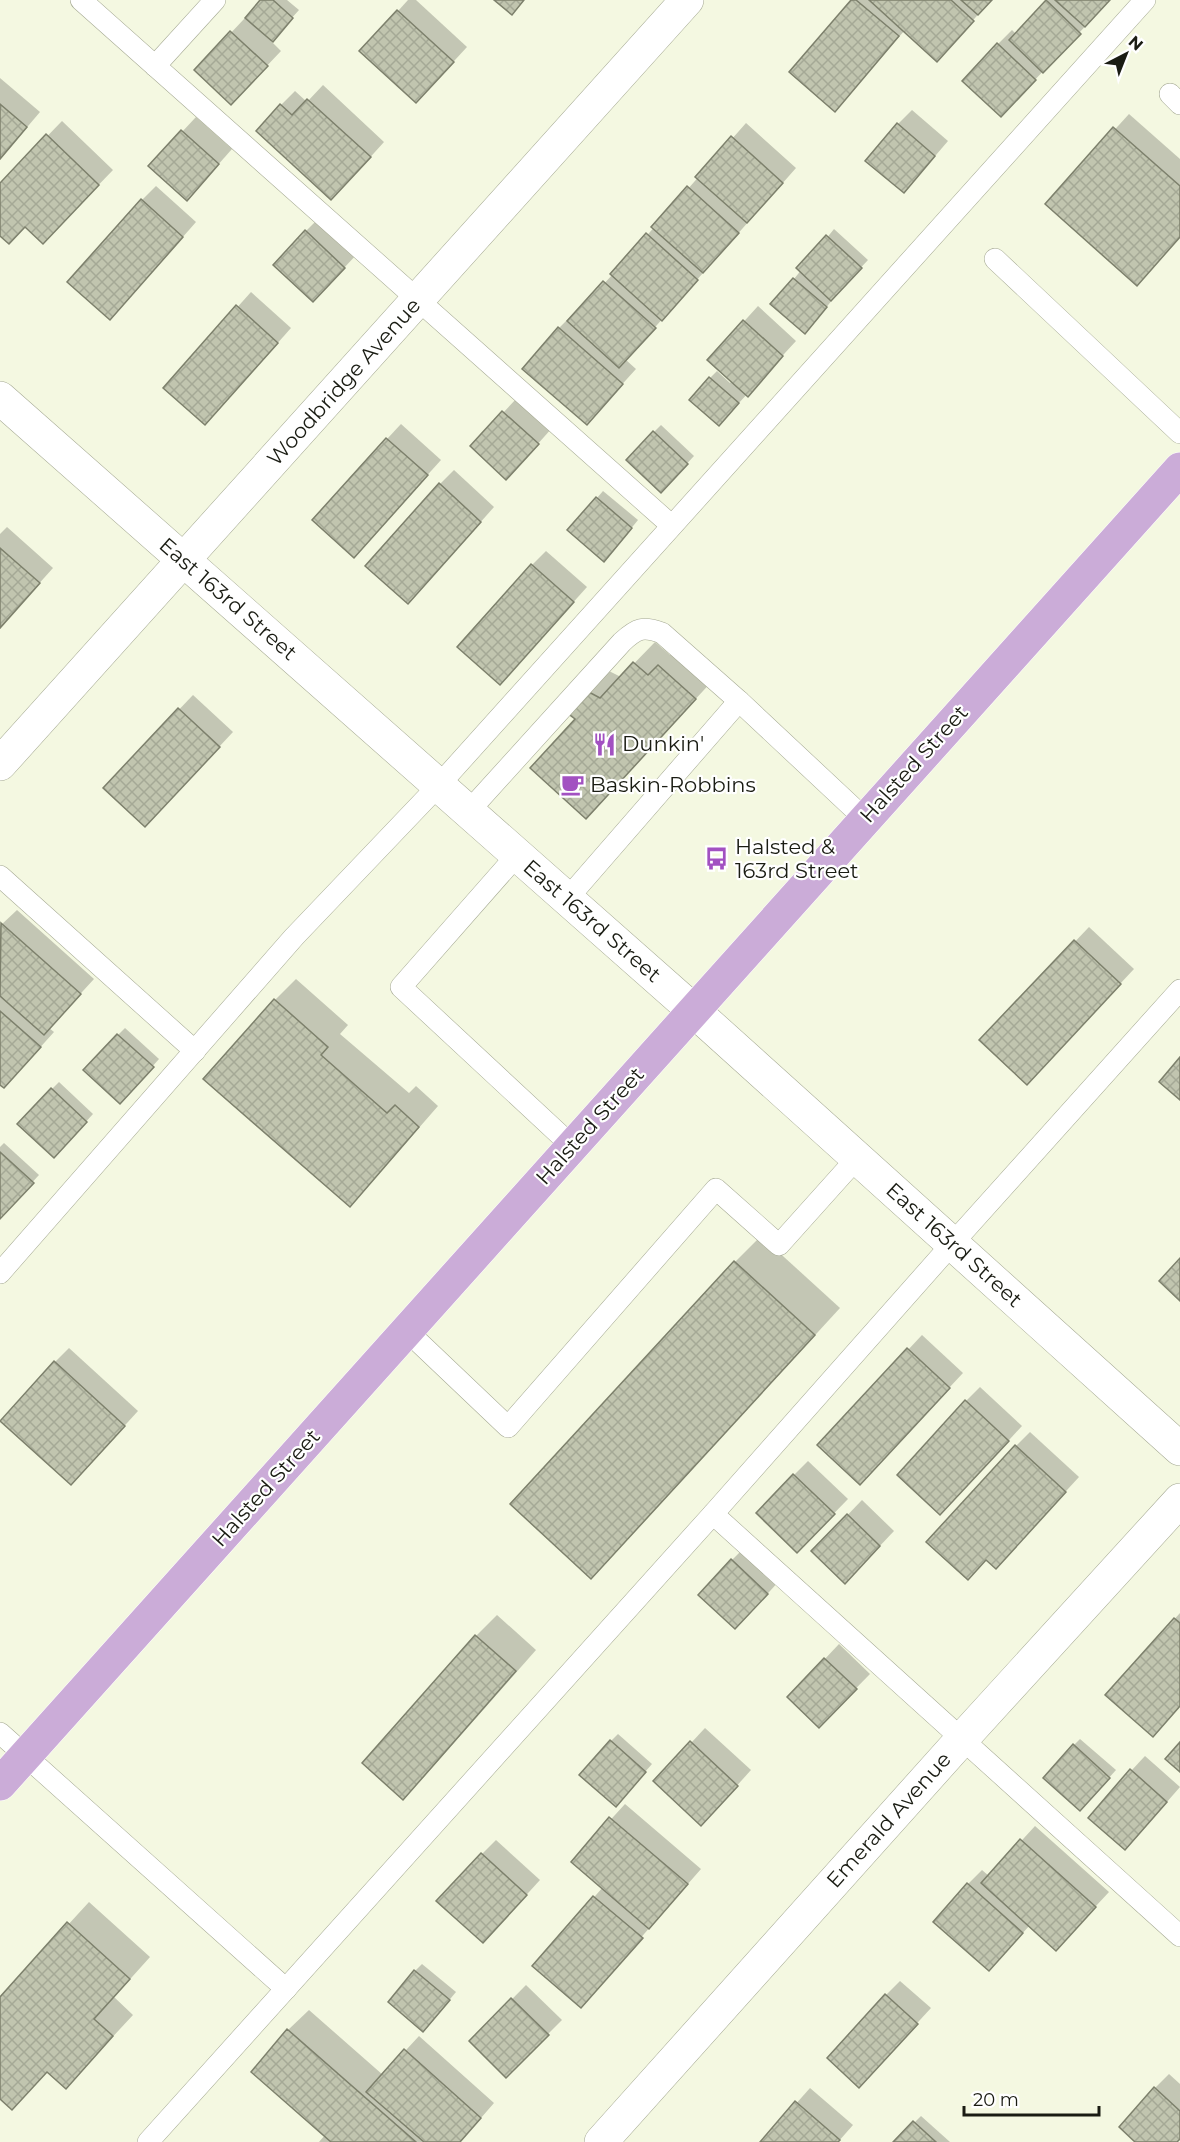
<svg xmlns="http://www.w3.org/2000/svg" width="1180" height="2142" font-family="Montserrat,sans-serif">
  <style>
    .shadow { fill: #0003 }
    .building { fill: url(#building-cross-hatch); stroke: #7d806c; stroke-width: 1.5 }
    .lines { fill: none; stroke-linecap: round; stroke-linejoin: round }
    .service-casing { stroke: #a5a993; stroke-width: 22 }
    .minor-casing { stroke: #a5a993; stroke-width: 34 }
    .primary-casing { stroke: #fff; stroke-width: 34 }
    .service { stroke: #fff; stroke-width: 21 }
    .minor { stroke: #fff; stroke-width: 33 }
    .primary { stroke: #cbacd8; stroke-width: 33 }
    .labels { text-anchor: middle; stroke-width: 4.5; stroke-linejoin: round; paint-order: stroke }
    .street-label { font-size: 21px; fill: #1a1c13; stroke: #fff }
    .poi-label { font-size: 21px; fill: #1a1c13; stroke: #fff; text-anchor: start }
  </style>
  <defs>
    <pattern id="building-cross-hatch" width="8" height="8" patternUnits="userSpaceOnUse" patternTransform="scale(1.5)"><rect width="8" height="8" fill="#c1c5af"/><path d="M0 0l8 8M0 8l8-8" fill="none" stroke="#a5a996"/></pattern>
  </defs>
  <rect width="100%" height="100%" fill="#f4f8e1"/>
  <g class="shadow">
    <path d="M262,0H287L299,10L271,41L281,51L245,89L196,70Z"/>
    <path d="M408,0H416L467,47L430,87L398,11Z"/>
    <path d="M853,0H991L951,45L905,30L835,110Z"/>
    <path d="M1048,0H1110L1015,101L998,44L1012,30L1016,34Z"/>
    <path d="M0,78L40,112L0,159Z"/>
    <path d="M323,85L384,142L346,184L281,105L295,91L307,102Z"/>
    <path d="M912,110L948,141L918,176L898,124Z"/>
    <path d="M1129,114L1180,159V236L1047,204Z"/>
    <path d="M196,117L232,149L201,184L150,166Z"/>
    <path d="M62,121L113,170L57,228L26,225L0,234V185Z"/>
    <path d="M746,123L796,168L626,360L636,369L587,423L559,328L573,314L575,315L613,274Z"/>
    <path d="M156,186L196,222L124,304L142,200Z"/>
    <path d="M320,217L358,253L327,286L306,231Z"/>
    <path d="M834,229L868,260L832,298L833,299L812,325L794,279Z"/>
    <path d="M251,292L291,328L219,409L165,388Z"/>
    <path d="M758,306L796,341L726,417L710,378L717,371L730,383L732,381L709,360Z"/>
    <path d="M517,398L552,428L520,464L472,446Z"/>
    <path d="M401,424L441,460L354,556L387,439Z"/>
    <path d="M661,425L694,456L668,484L654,432Z"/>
    <path d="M454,470L494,507L422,588L440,484Z"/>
    <path d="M603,491L638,520L611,553L597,498Z"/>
    <path d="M7,527L53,568L0,627V534Z"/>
    <path d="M546,551L587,587L514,668L532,565Z"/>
    <path d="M655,642L670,655L680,645L715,678L606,796L577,719L569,712L609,671L621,677Z"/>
    <path d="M193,695L233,732L159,811L105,787Z"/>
    <path d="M17,910L94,979L49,1028L54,1032L18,1072L0,1083V926Z"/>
    <path d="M1089,927L1134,969L1041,1068L981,1040Z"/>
    <path d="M296,979L348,1025L340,1034L409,1093L416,1086L438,1106L370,1184L350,1205L206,1079L275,1000Z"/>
    <path d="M125,1028L159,1059L127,1095L118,1035Z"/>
    <path d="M59,1082L93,1114L61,1149L52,1089Z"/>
    <path d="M4,1143L39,1175L0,1217V1147Z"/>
    <path d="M761,1236L840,1308L617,1551L735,1262Z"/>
    <path d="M922,1335L963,1373L874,1468L819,1445Z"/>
    <path d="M69,1348L138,1411L85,1469L55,1362Z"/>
    <path d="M980,1387L1022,1426L955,1499L966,1401Z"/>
    <path d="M1030,1432L1079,1477L1010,1552L987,1559L1016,1446Z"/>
    <path d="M808,1461L848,1499L811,1537L794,1475Z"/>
    <path d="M862,1500L894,1531L859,1568L813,1551Z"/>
    <path d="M746,1546L781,1579L750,1613L732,1560Z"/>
    <path d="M1180,1613V1706L1167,1721L1107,1694Z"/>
    <path d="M497,1615L536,1650L424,1777L403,1798L476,1636Z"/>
    <path d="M839,1644L870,1674L819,1726L789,1697Z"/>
    <path d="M705,1728L751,1770L715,1810L691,1743Z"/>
    <path d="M618,1734L652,1764L622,1798L611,1741Z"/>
    <path d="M1080,1739L1116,1770L1087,1802L1074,1745Z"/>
    <path d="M1145,1756L1180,1787L1139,1834L1131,1771Z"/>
    <path d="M625,1804L701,1869L581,2006L534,1966L603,1887L573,1861Z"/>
    <path d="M1035,1826L1109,1892L1070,1934L1030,1925L1003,1955L968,1884L982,1870L989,1876Z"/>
    <path d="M496,1840L540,1880L497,1927L482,1854Z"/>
    <path d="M89,1902L150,1957L114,1997L133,2015L66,2087L48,2071L12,2108L0,2097V1999Z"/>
    <path d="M422,1964L456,1992L430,2023L415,1971Z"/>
    <path d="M900,1981L931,2008L873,2071L886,1995Z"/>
    <path d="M526,1985L562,2020L506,2076L471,2041Z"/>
    <path d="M309,2010L383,2075L419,2036L494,2103L460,2142H319L325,2135L288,2030Z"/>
    <path d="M1169,2074L1180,2084V2139L1177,2142H1138L1155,2088Z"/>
    <path d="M810,2088L853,2125L838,2142H762Z"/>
    <path d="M921,2116L950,2142H895Z"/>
  </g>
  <g class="building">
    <path d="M260,0H273L293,18L273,42L245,18Z"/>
    <path d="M494,0H524L512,15Z"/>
    <path d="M851,0H856L899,36L835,112L789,72Z"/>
    <path d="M869,0H951L974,21L937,62Z"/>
    <path d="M961,0H992L978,15Z"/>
    <path d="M1046,0L1081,34L1043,73L1009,40Z"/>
    <path d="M1055,0H1110L1085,27Z"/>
    <path d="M397,10L454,62L416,103L359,51Z"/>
    <path d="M230,31L268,66L231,105L194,70Z"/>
    <path d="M997,43L1036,80L1001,117L962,81Z"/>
    <path d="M307,99L371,157L331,200L256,131L280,104L292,115Z"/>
    <path d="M0,104L27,127L0,159Z"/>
    <path d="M897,123L935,156L904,193L865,161Z"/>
    <path d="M1113,127L1180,186V237L1137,286L1045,204Z"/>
    <path d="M181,130L219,164L187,201L148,166Z"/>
    <path d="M46,134L99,185L43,244L25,227L9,244L0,236V183Z"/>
    <path d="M731,136L783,183L747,223L695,177Z"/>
    <path d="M687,186L739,233L703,273L651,227Z"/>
    <path d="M141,199L183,237L110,320L67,282Z"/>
    <path d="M305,230L345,268L313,302L273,265Z"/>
    <path d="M646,233L698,280L662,321L610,274Z"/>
    <path d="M826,235L862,268L831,301L796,268Z"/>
    <path d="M793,278L827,307L805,334L770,304Z"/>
    <path d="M603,281L656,328L619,368L567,321Z"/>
    <path d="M236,305L278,343L205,425L163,388Z"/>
    <path d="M743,320L783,356L748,397L707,360Z"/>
    <path d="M558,327L623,384L587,425L522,369Z"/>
    <path d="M709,377L739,403L719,426L689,400Z"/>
    <path d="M502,411L539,444L506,480L470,446Z"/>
    <path d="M653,431L688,464L661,493L626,460Z"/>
    <path d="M386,438L428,475L354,558L312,520Z"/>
    <path d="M439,483L481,522L408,604L365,566Z"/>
    <path d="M596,497L632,528L604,562L567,530Z"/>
    <path d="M0,548L40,583L0,628Z"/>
    <path d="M531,564L574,602L500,685L457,647Z"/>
    <path d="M633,662L648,675L658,665L696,699L586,819L530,768L575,719L567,713L587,691L600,698Z"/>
    <path d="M178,708L220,747L145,827L103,788Z"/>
    <path d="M1,923L81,994L44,1035L0,996Z"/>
    <path d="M1074,940L1121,984L1027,1085L979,1040Z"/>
    <path d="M274,999L328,1047L321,1055L387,1113L395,1105L419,1127L350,1207L203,1079Z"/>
    <path d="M0,1011L41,1047L4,1088L0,1085Z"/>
    <path d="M117,1034L154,1067L120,1104L83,1070Z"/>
    <path d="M1180,1057V1100L1159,1082Z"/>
    <path d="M51,1088L87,1122L54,1158L17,1124Z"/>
    <path d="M0,1152L34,1183L0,1219Z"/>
    <path d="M1180,1258V1301L1159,1281Z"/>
    <path d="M734,1261L815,1335L591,1579L510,1504Z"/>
    <path d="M907,1348L950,1388L860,1485L817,1445Z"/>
    <path d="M54,1361L125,1426L71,1485L0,1421Z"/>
    <path d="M965,1400L1009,1441L940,1515L897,1475Z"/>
    <path d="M1015,1445L1066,1492L996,1569L986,1560L968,1580L926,1542Z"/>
    <path d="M793,1474L835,1514L797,1553L756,1513Z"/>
    <path d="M847,1514L880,1546L845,1584L811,1551Z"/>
    <path d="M731,1559L768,1594L735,1629L698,1595Z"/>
    <path d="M1174,1618L1180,1623V1706L1153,1737L1105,1695Z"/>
    <path d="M475,1635L516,1671L403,1800L362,1763Z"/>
    <path d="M824,1658L857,1689L819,1728L787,1697Z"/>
    <path d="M610,1740L646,1772L616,1807L579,1775Z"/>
    <path d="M690,1741L738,1786L701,1826L653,1781Z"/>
    <path d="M1180,1742V1772L1165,1759Z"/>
    <path d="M1073,1744L1110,1778L1080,1811L1043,1778Z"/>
    <path d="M1130,1769L1167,1802L1125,1850L1088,1818Z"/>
    <path d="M609,1817L688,1884L649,1929L571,1862Z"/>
    <path d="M1020,1839L1096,1907L1056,1951L981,1883Z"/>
    <path d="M481,1853L527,1895L483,1943L436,1901Z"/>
    <path d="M967,1883L1023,1933L989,1971L933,1922Z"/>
    <path d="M593,1896L643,1938L581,2008L532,1966Z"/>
    <path d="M67,1922L130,1979L94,2019L113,2036L66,2089L47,2072L12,2110L0,2099V1997Z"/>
    <path d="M414,1970L450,2000L423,2032L388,2002Z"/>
    <path d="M885,1994L918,2024L859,2088L827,2058Z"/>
    <path d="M511,1998L549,2035L506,2078L469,2041Z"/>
    <path d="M287,2029L416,2142H331L251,2072Z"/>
    <path d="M404,2049L481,2118L460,2142H424L366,2092Z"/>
    <path d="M1154,2087L1180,2111V2139L1177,2142H1135L1119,2127Z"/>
    <path d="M795,2101L840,2140L838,2142H760Z"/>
    <path d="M913,2121L936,2142H893Z"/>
  </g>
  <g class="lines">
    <defs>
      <g id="service">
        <path d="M81,0L671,525"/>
        <path d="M155,66L215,0"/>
        <path d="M1170,94L1180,104"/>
        <path d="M995,259L1180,433"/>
        <path d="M468,812L622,642C637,628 643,626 662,633L739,701"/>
        <path d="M517,855L401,987L572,1146"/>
        <path d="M0,876L195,1051"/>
        <path d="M567,899L739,701L865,819"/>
        <path d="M0,1273L294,937L439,785L1145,0"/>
        <path d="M407,1331L508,1427L716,1189L779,1245L857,1158"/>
        <path d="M713,1514L1180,1936"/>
        <path d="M0,1733L286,1989"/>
        <path d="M148,2142L713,1514L952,1244L1180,990"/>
      </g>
      <g id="minor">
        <path d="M0,398L693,1010L1180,1449"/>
        <path d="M0,764L687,0"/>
        <path d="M601,2142L962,1739L1180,1500"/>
      </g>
      <path id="primary" d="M0,1784L1180,469"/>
    </defs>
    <use href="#service" class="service-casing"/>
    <use href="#minor" class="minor-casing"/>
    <use href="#primary" class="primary-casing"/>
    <use href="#service" class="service"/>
    <use href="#minor" class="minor"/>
    <use href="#primary" class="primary"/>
  </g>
  <defs>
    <symbol id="restaurant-bare" viewBox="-9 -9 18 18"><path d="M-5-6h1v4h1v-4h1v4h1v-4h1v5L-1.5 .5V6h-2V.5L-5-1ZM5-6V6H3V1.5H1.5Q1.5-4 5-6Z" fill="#a251c1" stroke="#fff" stroke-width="2.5" paint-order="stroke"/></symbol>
    <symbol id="cafe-bare" viewBox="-9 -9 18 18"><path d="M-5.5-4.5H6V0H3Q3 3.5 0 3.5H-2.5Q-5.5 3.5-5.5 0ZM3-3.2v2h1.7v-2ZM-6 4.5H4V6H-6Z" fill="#a251c1" stroke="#fff" stroke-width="2.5" paint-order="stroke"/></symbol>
    <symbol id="bus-bare" viewBox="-9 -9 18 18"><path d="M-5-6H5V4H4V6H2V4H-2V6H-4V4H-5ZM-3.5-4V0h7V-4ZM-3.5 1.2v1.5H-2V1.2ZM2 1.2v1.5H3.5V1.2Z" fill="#a251c1" stroke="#fff" stroke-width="2.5" paint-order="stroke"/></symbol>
  </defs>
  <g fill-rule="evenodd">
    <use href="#restaurant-bare" x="588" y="728" width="33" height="33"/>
    <use href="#cafe-bare" x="556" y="768" width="33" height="33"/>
    <use href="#bus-bare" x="700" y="842" width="33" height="33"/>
  </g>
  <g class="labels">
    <g class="street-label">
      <text transform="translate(344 382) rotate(-48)" y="7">Woodbridge Avenue</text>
      <text transform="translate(228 599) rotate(41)" y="7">East 163rd Street</text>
      <text transform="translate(914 764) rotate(-48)" y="7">Halsted Street</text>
      <text transform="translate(592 921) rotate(41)" y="7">East 163rd Street</text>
      <text transform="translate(590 1126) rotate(-48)" y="7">Halsted Street</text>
      <text transform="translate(954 1245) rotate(42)" y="7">East 163rd Street</text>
      <text transform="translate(266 1488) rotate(-48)" y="7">Halsted Street</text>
      <text transform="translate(889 1820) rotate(-48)" y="7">Emerald Avenue</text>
    </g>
    <g class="poi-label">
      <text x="622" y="751">Dunkin'</text>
      <text x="590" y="792">Baskin-Robbins</text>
      <text x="735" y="854">Halsted &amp;<tspan x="735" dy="24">163rd Street</tspan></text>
    </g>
  </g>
  <g transform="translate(1126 54) rotate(42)" stroke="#ffffff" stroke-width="4.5" paint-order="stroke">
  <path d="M0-4.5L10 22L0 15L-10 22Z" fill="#1a1c13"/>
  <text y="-9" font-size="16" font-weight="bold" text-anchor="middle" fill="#1a1c13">N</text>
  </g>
  <path d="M964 2106v9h135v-9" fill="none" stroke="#1a1c13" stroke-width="3"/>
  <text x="973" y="2106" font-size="18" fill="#1a1c13" stroke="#ffffff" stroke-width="4.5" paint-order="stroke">20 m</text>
</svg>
